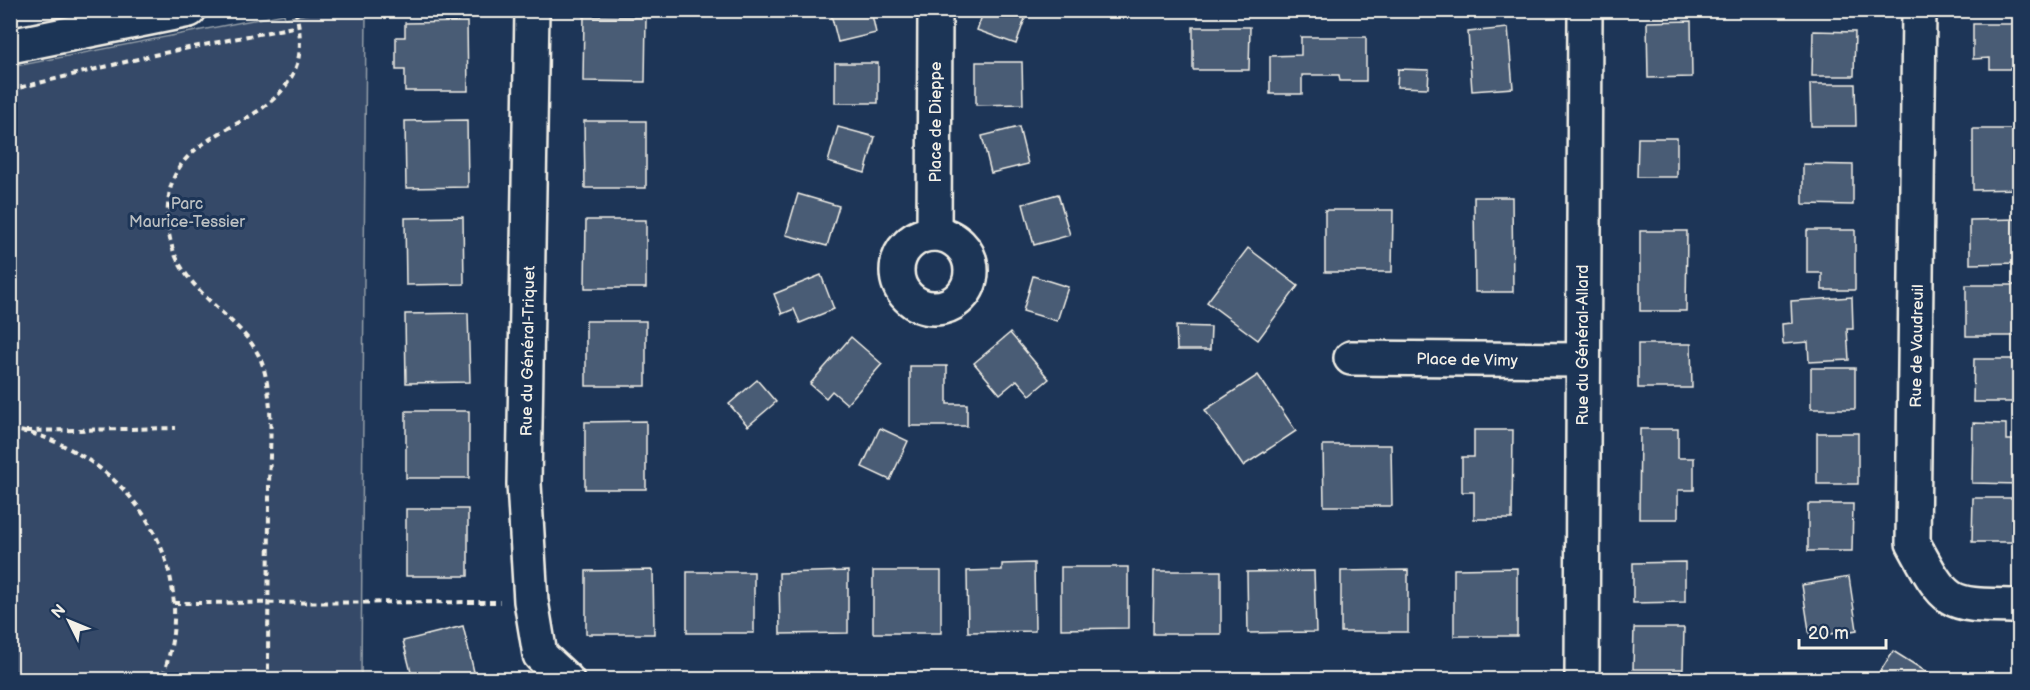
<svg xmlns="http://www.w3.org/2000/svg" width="2030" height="690" font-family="'Balsamiq Sans',sans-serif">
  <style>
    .green { fill: #354a67; stroke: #949ea8; stroke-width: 1.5 }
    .building { fill: #485b74; stroke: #f4f1e8; stroke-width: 1.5 }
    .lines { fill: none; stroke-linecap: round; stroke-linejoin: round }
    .minor-casing { stroke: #f4f1e8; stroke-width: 38 }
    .path { stroke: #f4f1e8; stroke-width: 4; stroke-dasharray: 6 4.5; stroke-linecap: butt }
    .minor { stroke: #1d3557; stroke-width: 33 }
    .labels { text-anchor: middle; stroke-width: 6; stroke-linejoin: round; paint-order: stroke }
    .street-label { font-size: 16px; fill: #f4f1e8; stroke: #1d3557 }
    .park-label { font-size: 16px; fill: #bbbfc1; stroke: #1d3557 }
  </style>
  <rect width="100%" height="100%" fill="#1d3557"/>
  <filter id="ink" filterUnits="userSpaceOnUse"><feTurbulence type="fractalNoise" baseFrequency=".0167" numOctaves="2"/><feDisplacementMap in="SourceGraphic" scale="12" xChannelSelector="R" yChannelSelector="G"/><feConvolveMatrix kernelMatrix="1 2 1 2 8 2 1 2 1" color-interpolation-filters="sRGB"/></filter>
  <g filter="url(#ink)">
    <path class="green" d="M328,10L366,11L361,679H11V67L284,14L285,18Z"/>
    <g class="building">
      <path d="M830,10H871L876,33L838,42Z"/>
      <path d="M984,10H1028L1016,44L977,30Z"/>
      <path d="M584,16L646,17L645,82L583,81Z"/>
      <path d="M1691,21L1692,77L1648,78L1647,22Z"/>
      <path d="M467,22L468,91H405V70H396V37H405V23Z"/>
      <path d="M1973,24H2020V69H1990V58L1973,59Z"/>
      <path d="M1193,27H1250L1249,70H1193Z"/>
      <path d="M1508,28L1513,88L1472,91L1468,32Z"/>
      <path d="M1813,31L1855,32L1854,76H1812Z"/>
      <path d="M1301,37H1366V81H1340L1339,75H1302V94H1270V56L1301,55Z"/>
      <path d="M976,62H1022L1023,104L976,105Z"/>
      <rect x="835" y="63" width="43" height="40"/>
      <path d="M1398,69L1429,70L1428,88L1397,87Z"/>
      <path d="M1810,84H1855L1856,126H1811Z"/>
      <path d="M467,120L468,187L406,188L405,121Z"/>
      <path d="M584,121H646V188H585Z"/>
      <path d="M838,127L875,137L865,173L828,162Z"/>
      <path d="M1019,127L1028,164L991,173L982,136Z"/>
      <path d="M1973,129H2020V189L1973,190Z"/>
      <path d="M1638,138H1677V177H1637Z"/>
      <path d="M1803,164L1853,165V205L1803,204Z"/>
      <path d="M798,194L839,206L827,246L786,235Z"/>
      <path d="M1058,194L1070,235L1034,245L1023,204Z"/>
      <path d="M1474,197H1512L1513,292H1475Z"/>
      <path d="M1325,210H1393L1392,272H1325Z"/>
      <path d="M463,217L464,284L406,285L405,218Z"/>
      <path d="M2020,219V263L1970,264V220Z"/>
      <path d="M586,220H646V288H585Z"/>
      <path d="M1807,230H1855V290H1822V273H1807Z"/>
      <path d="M1640,231H1687L1686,311H1640Z"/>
      <path d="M1248,248L1298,286L1258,340L1207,302Z"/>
      <path d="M821,275L834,309L800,323L794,309L782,314L774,294Z"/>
      <path d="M1033,276L1068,287L1057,321L1023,311Z"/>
      <path d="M1966,285H2020L2018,336H1966Z"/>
      <path d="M1852,297L1853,329H1847L1849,360L1809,362L1808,342L1783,344L1782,324L1792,323L1791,301Z"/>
      <path d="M468,313L470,382L406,383L405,314Z"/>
      <rect x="586" y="321" width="60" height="65"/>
      <path d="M1176,326L1211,327L1210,350H1177Z"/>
      <path d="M1010,333L1049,379L1030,395L1017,380L1000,394L974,363Z"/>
      <path d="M851,337L882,364L847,404L832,391L826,398L810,384Z"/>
      <path d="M1638,344H1691L1692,388H1638Z"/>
      <path d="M1974,359H2020V402H1973Z"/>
      <path d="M910,366H947V404H967V426H910Z"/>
      <rect x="1811" y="368" width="44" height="41"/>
      <path d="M1258,375L1296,431L1243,466L1205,410Z"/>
      <path d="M757,380L776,402L748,426L729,404Z"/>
      <rect x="406" y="411" width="63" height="67"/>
      <path d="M646,421V489H585V422Z"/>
      <path d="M1973,423L2006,424V440H2020V484L1972,483Z"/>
      <path d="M880,428L908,441L890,480L862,467Z"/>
      <path d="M1640,429H1678V458H1694V490H1678V519H1639Z"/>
      <path d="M1474,430H1513L1512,519H1474V492H1462V457H1474Z"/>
      <rect x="1817" y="433" width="41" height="51"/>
      <path d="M1323,445H1391L1392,506H1324Z"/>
      <path d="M1973,498H2016V542H1972Z"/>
      <path d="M1808,504H1853L1852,551H1808Z"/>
      <rect x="406" y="509" width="62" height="67"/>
      <path d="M1685,562V602L1633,603V563Z"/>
      <path d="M1034,563L1035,631L968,632L967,571L1002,570V564Z"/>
      <path d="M1061,567H1128V628L1061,629Z"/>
      <path d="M1517,568V636H1454V569Z"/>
      <path d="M653,570L654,634H586V571Z"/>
      <path d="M1408,570V632H1341V571Z"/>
      <path d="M848,571V633L780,634L779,573Z"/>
      <rect x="873" y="571" width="68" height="62"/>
      <path d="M1154,571H1221V634H1153Z"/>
      <path d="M1314,571L1316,632L1248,633L1247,572Z"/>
      <rect x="687" y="572" width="67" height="61"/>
      <path d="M1849,577L1857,630L1810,637L1802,585Z"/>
      <path d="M463,626L476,680H413L403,641Z"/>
      <path d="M1634,628H1684L1683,669H1633Z"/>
      <path d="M1893,651L1933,676L1931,680H1875Z"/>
      <rect x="2014" y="667" width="6" height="13"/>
      <path d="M1996,676V680H1962V677Z"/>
    </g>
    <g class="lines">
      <defs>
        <g id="minor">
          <path d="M532,10L524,484L531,601L540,655L567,680"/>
          <path d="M1919,10L1913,543C1948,608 1947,605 2020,606"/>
          <path d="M10,46L189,10"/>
          <circle cx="934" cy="271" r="37"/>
          <path d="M934,234L935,10"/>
          <path d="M1351,358L1582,360"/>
          <path d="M1582,680L1585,10"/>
        </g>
      </defs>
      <use href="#minor" class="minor-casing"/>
      <g class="path">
        <path d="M10,90L154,55L298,26"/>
        <path d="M10,381H13"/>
        <path d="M10,430C34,432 55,440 75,452C156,497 197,591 161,680"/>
        <path d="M26,431L176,428"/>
        <path d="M174,603L500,602"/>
        <path d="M268,680C268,614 269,549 269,484C270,446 274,403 263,366C257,347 244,333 229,319C188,281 161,256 169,196C178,125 275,131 297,64C302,48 300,26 295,10"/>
      </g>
      <use href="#minor" class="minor"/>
    </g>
  </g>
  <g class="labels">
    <g class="street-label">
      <text transform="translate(935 122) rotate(-90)" y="6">Place de Dieppe</text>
      <text transform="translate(1582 345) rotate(-90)" y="6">Rue du Général-Allard</text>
      <text transform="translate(1916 346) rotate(-89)" y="6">Rue de Vaudreuil</text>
      <text transform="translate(527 351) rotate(-89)" y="6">Rue du Général-Triquet</text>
      <text transform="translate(1467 359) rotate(1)" y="6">Place de Vimy</text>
    </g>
    <g class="park-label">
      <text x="187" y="209">Parc<tspan x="187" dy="18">Maurice-Tessier</tspan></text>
    </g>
  </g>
  <rect width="2030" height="690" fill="none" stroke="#1d3557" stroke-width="36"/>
  <rect x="18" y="18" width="1994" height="654" fill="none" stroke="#f4f1e8" stroke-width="2" filter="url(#ink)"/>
  <g transform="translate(69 621) rotate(313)" stroke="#1d3557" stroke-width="4.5" paint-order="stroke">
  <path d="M0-4.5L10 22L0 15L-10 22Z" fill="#f4f1e8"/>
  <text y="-9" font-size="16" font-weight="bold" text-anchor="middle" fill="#f4f1e8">N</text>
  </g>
  <path d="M1799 639v9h87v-9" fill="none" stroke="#f4f1e8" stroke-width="3"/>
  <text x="1808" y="639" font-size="18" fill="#f4f1e8" stroke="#1d3557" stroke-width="4.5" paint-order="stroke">20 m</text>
</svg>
